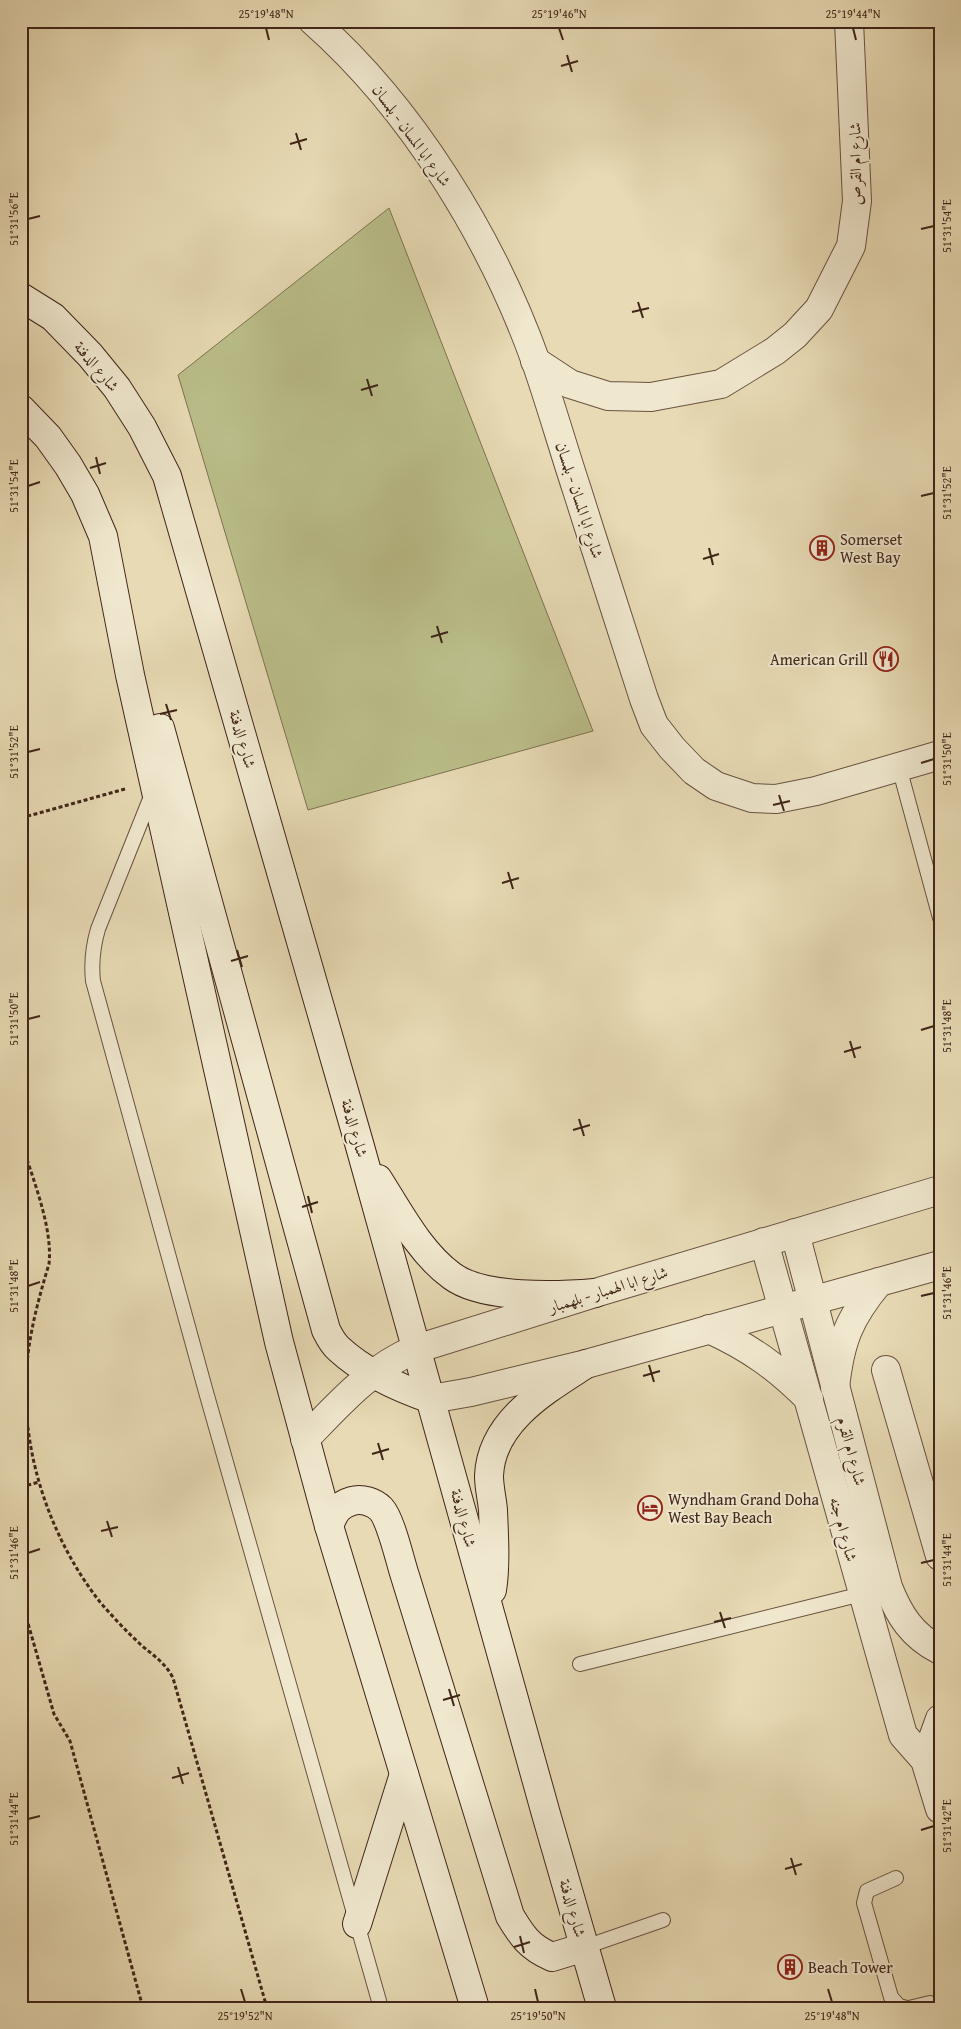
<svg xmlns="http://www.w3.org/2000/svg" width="961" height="2029" font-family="'Gentium Book Plus',Amiri,serif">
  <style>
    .green { fill: #babe8a; stroke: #7d7252 }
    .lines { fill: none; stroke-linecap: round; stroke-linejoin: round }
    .service-casing { stroke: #6a5240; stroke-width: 16 }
    .minor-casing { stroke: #6a5240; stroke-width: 30 }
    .tertiary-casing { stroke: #6a5240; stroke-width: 30 }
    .secondary-casing { stroke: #402519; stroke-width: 30 }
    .path { stroke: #402519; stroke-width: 3; stroke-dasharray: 4 2.5; stroke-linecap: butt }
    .service { stroke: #efe7ce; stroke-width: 14 }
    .minor { stroke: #efe7ce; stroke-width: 28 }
    .tertiary { stroke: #efe7ce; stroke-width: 28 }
    .secondary { stroke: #efe7ce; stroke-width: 28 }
    .ticks { fill: none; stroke: #402519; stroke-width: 2 }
    .labels { text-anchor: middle; stroke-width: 4; stroke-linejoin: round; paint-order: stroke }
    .street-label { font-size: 16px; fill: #402519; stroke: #efe7ce }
    .poi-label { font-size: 16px; fill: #402519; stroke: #efe7ce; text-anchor: start }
    .neatline { fill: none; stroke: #402519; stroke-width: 2 }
    .ticks-label { font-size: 12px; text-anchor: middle; fill: #402519 }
  </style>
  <rect width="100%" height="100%" fill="#e7dab4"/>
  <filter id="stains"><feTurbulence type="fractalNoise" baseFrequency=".004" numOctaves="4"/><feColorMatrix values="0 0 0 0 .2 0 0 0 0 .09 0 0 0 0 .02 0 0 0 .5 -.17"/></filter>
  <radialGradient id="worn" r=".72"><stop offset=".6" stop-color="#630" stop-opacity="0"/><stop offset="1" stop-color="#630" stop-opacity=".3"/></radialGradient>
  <path class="green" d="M389,208L593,731L308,810L178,375Z"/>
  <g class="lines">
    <defs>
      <g id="service">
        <path d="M899,767L940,918"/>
        <path d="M152,794L98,929C93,946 91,962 93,981L206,1392L381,2008"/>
        <path d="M580,1664L862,1594"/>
        <path d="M896,1878L867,1891L864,1903L891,1997L899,2006L907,2008"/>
        <path d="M585,1947L663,1920"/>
        <path d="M909,2008L930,2003L931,2008"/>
      </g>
      <g id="minor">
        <path d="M313,21C412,108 492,239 536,362C551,405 563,448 577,490C599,560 622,630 644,699L654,725L672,748L694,771L716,786L752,798L776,799L816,791L940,755"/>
        <path d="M535,361L570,384L608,396L651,397L721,384L775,351L795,335L819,309L851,246L857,201L849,21"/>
        <path d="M795,1233L888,1587C899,1615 912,1636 940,1650"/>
        <path d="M764,1242L903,1735L925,1760L940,1809"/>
        <path d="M886,1370L940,1556"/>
        <path d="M925,1760L940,1719"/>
      </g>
      <g id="tertiary">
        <path d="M709,1329C749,1347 777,1367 809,1399"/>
        <path d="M835,1388C840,1341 849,1318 879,1282"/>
        <path d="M431,1399L471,1392L586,1364L940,1265"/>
        <path d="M305,1439C339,1404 370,1368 416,1349L595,1293L940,1190"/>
      </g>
      <g id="secondary">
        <path d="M21,297L53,317L90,355L117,388L142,427L167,476L359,1143L546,1814L602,2008"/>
        <path d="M21,409L48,437L68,465L85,494L103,536L130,675L279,1342L329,1526L475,2008"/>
        <path d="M160,728L326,1330C329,1336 333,1344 339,1349C364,1372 399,1388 431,1399"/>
        <path d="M378,1179C399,1212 420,1253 452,1276C483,1299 557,1296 595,1293"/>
        <path d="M329,1526C334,1513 338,1505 352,1501C362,1498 374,1502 381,1509C391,1520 400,1561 405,1576L510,1916C522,1936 529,1947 552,1957L585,1947"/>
        <path d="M492,1590C496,1565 494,1536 493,1510C492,1499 489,1487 489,1476C491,1421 546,1390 586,1364"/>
        <path d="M357,1924L404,1774"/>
      </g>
    </defs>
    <use href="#service" class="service-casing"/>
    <use href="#minor" class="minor-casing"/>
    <use href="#tertiary" class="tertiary-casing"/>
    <use href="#secondary" class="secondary-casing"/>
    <g class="path">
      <path d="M21,818L125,789"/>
      <path d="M21,1141C32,1177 53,1227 49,1264C39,1297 30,1330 27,1364C19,1447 49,1537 100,1602C112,1616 126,1631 139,1643C152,1655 165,1662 173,1678L267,2008"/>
      <path d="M21,1487L39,1482"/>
      <path d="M21,1599L54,1714L70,1741L143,2008"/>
    </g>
    <use href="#service" class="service"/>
    <use href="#minor" class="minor"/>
    <use href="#tertiary" class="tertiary"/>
    <use href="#secondary" class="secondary"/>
  </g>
  <path class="ticks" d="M266,28L269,40M559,28L563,40M853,28L856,40M567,55L572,72M561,66L578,61M296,133L301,150M290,144L307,139M28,219L40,216M921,229L934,226M638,302L643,318M632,312L649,308M367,379L372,396M361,390L378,385M96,457L100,474M90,468L106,463M28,486L40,482M921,496L934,493M709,548L713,565M703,559L719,554M437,626L442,643M431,637L448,632M166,704L171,720M160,714L177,710M28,752L40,749M921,763L934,759M779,795L784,811M773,805L790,801M508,872L513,889M502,883L519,878M237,950L242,967M231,961L248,956M28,1019L40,1016M921,1030L934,1026M850,1041L855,1058M844,1052L861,1047M579,1119L584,1136M573,1130L590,1125M308,1196L312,1213M302,1207L318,1202M28,1286L40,1282M921,1296L934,1293M649,1365L654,1382M643,1376L660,1371M378,1443L383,1460M372,1454L389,1449M107,1521L112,1537M101,1531L118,1527M28,1553L40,1549M921,1563L934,1560M720,1612L725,1628M714,1622L731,1618M449,1689L454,1706M443,1700L460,1695M178,1767L183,1784M172,1778L189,1773M28,1819L40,1816M921,1830L934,1826M791,1858L796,1875M785,1869L802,1864M520,1936L524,1953M514,1947L530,1942M241,1989L245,2002M535,1989L538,2002M828,1989L832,2002"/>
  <defs>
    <symbol id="building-ring" viewBox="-11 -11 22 22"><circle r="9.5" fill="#efe7ce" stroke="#8f2418" stroke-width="1.5"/><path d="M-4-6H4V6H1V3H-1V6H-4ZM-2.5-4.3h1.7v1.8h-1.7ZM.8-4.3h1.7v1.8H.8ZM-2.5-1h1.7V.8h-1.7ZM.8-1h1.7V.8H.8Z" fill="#8f2418"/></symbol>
    <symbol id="restaurant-ring" viewBox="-11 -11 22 22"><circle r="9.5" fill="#efe7ce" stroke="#8f2418" stroke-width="1.5"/><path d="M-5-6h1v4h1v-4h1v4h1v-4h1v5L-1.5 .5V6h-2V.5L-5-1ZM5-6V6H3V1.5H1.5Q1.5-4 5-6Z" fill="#8f2418"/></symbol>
    <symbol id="hotel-ring" viewBox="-11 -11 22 22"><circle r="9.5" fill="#efe7ce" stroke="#8f2418" stroke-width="1.5"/><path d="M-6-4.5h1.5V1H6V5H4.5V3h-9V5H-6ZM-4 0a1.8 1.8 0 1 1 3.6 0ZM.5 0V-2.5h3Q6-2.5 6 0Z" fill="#8f2418"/></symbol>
  </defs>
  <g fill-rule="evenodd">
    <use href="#building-ring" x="808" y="534" width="28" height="28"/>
    <use href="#restaurant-ring" x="872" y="645" width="28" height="28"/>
    <use href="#hotel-ring" x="636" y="1494" width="28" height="28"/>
    <use href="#building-ring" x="776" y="1953" width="28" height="28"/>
  </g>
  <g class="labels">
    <g class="street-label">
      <text transform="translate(412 135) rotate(54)" y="6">شارع ابا المسان - بلمسان</text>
      <text transform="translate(855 164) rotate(-91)" y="6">شارع ام القرص</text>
      <text transform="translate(97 366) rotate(50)" y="6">شارع الدفنة</text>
      <text transform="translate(580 500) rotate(72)" y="6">شارع ابا المسان - بلمسان</text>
      <text transform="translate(243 739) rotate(74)" y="6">شارع الدفنة</text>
      <text transform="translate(355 1128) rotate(74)" y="6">شارع الدفنة</text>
      <text transform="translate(608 1289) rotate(-17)" y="6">شارع ابا الهمبار - بلهمبار</text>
      <text transform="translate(852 1451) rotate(75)" y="6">شارع ام القرم</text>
      <text transform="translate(464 1518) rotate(75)" y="6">شارع الدفنة</text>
      <text transform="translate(844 1529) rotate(75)" y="6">شارع ام جنه</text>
      <text transform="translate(573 1908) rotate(74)" y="6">شارع الدفنة</text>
    </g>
    <g class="poi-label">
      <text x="840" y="545">Somerset<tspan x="840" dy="18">West Bay</tspan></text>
      <text x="868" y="665" text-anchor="end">American Grill</text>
      <text x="668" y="1505">Wyndham Grand Doha<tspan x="668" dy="18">West Bay Beach</tspan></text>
      <text x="808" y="1973">Beach Tower</text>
    </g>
  </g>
  <rect width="961" height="2029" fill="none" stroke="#e7dab4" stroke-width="55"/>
  <rect x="28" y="28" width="906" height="1974" class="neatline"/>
  <g class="ticks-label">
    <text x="266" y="18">25°19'48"N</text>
    <text x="559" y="18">25°19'46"N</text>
    <text x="853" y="18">25°19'44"N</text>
    <text transform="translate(14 219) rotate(-90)" y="4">51°31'56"E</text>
    <text transform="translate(947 226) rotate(-90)" y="4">51°31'54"E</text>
    <text transform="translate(14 486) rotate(-90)" y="4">51°31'54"E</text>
    <text transform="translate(947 493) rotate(-90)" y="4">51°31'52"E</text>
    <text transform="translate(14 752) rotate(-90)" y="4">51°31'52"E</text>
    <text transform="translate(947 759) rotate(-90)" y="4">51°31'50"E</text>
    <text transform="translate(14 1019) rotate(-90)" y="4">51°31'50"E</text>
    <text transform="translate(947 1026) rotate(-90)" y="4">51°31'48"E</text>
    <text transform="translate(14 1286) rotate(-90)" y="4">51°31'48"E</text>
    <text transform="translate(947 1293) rotate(-90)" y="4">51°31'46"E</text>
    <text transform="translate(14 1553) rotate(-90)" y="4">51°31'46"E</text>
    <text transform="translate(947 1560) rotate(-90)" y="4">51°31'44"E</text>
    <text transform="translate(14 1819) rotate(-90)" y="4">51°31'44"E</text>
    <text transform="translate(947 1826) rotate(-90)" y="4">51°31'42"E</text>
    <text x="245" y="2020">25°19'52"N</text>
    <text x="538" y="2020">25°19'50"N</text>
    <text x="832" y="2020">25°19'48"N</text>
  </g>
  <rect width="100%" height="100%" filter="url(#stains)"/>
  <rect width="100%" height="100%" fill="url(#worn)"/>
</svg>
